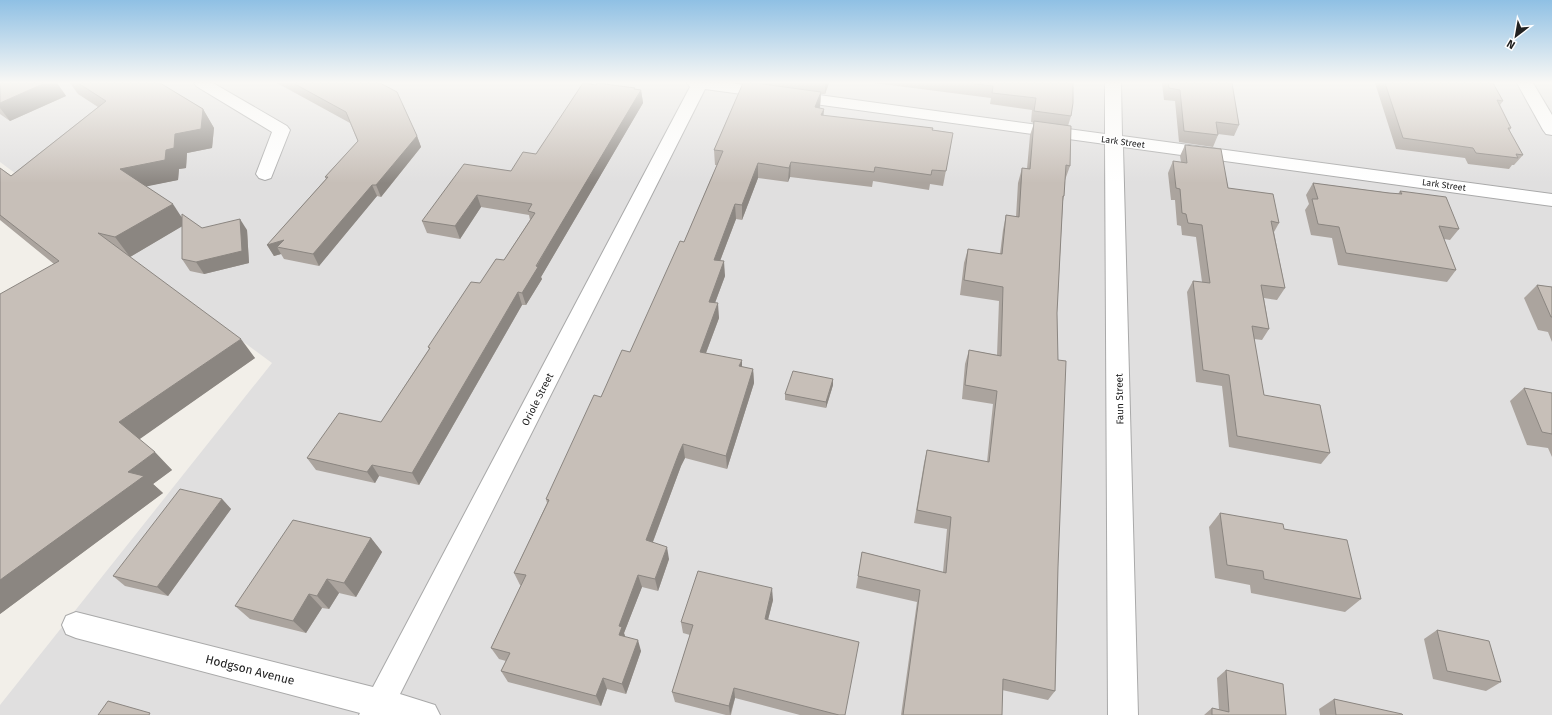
<svg xmlns="http://www.w3.org/2000/svg" width="1552" height="715" font-family="'Fira Sans',sans-serif">
  <style>
    .residential { fill: #e0dfdf }
    .lines { fill: none; stroke-linecap: round; stroke-linejoin: round }
    .minor-casing { stroke: #a9a9a9; stroke-width: 2 }
    .minor { fill: #fff; fill-rule: evenodd }
    .wall { fill: #aba49e }
    .shaded-wall { fill: #8b8681 }
    .building { fill: #c7bfb8; stroke: #8b8681 }
    .labels { text-anchor: middle; stroke-width: 3; stroke-linejoin: round; paint-order: stroke }
    .far-street-label { font-size: 9px; fill: #222; stroke: #fff }
    .street-label { font-size: 10px; fill: #222; stroke: #fff }
    .near-street-label { font-size: 12px; fill: #222; stroke: #fff }
  </style>
  <rect width="100%" height="100%" fill="#f2efe9"/>
  <path class="residential" d="M0,83H1552V715H0V705L272,363L0,162Z"/>
  <g class="lines">
    <defs>
      <g id="minor">
        <path d="M194,83H213L287,126L290,130L271,178L265,180L259,178L256,174L272,132L196,86Z"/>
        <path d="M687,83H730L1105,134V83H1121L1122,136L1552,194V206L1123,147L1138,715H1108L1105,144L705,89L400,694L435,705L440,715H359L360,713L76,638L66,634L62,625L66,616L76,612L373,687L690,87Z"/>
        <path d="M1517,83H1533L1552,115V135L1546,134L1543,130Z"/>
      </g>
    </defs>
    <use href="#minor" class="minor-casing"/>
    <use href="#minor" class="minor"/>
  </g>
  <g class="wall">
    <path d="M0,83H57L66,96L10,121L0,114Z"/>
    <path d="M70,83H160L203,109L214,128L212,148L187,153L186,168L179,169L178,180L146,186L182,217L202,228L247,230L249,263L204,274L190,271L182,259V226L130,257L129,256L255,358L139,439L172,470L153,484L163,493L0,614L54,264L0,220V168L11,176L98,107L78,94Z"/>
    <path d="M277,83H380L417,136L421,147L381,197L377,196L319,266L284,259L281,254L274,256L267,245L326,179L325,177L358,141L350,123Z"/>
    <path d="M743,83H829L825,94H821L820,108L823,116L933,128V130L953,133L943,186L930,184L929,190L873,181L872,187L790,177L788,182L758,178L742,220L736,219L720,261L725,276L715,303L719,318L706,353L742,367L753,369L754,383L727,469L685,458L681,466L653,542L669,559L658,591L642,587L624,633L625,637L641,651L626,694L607,689L601,706L508,682L501,671L506,661L499,659L491,648L521,585H520L514,573L547,503L546,499L601,397L630,352L684,242L717,165H715L714,150Z"/>
    <path d="M874,83H1073L1071,116L1068,126L1070,166L1065,180L1064,196L1063,201L1057,313L1058,567L1055,691L1048,700L1002,690V715H901L917,602L856,588L862,552L943,572L947,529L914,523L924,463L927,450L987,462L993,404L962,399L965,364L969,350L997,355L999,301L960,295L964,263L968,249L1000,254L1003,230L1006,215L1016,217L1018,183L1022,168L1027,169L1030,135L1034,123L1031,122L1032,110L990,104L991,98Z"/>
    <path d="M1162,83H1232L1239,125L1234,136L1218,134V135L1213,147L1179,142L1175,101L1164,100Z"/>
    <path d="M1375,83H1493L1503,101L1500,105L1511,128L1509,131L1523,155L1514,165H1512L1509,169L1468,164L1465,158L1396,149Z"/>
    <path d="M596,85L635,88V90H641L643,103L541,277L542,279L526,305H522L419,485L379,476L375,483L316,470L307,458L381,422L429,349L428,347L480,283L504,260L530,220L529,215L481,207L460,239L427,233L422,221L511,171L536,154Z"/>
    <path d="M1185,145L1228,188L1279,223L1274,232L1285,288L1277,300L1264,298L1269,329L1262,340L1254,339L1264,395L1330,453L1321,464L1229,447L1222,386L1196,382L1187,292L1193,281L1202,282L1196,237L1182,235L1181,226L1177,225L1175,200H1171L1168,173L1173,161L1181,162L1180,156Z"/>
    <path d="M1313,183L1398,194L1400,191L1459,229L1450,240L1444,239L1456,270L1447,282L1338,265L1332,238L1311,235L1305,210L1309,204L1306,195Z"/>
    <path d="M1537,285L1552,287V342L1548,332L1538,330L1524,298Z"/>
    <path d="M833,379V385L826,408L785,400V394Z"/>
    <path d="M1524,388L1552,393V457L1548,448L1527,445L1510,401Z"/>
    <path d="M222,499L231,509L168,596L125,586L113,576Z"/>
    <path d="M1220,513L1361,599L1345,612L1251,593L1250,585L1215,578L1209,527Z"/>
    <path d="M371,538L382,552L356,597L339,593L329,609L322,608L306,633L250,619L235,606Z"/>
    <path d="M773,600L768,620L845,715H800L735,698L731,715H726L675,702L672,692L690,635L683,633L681,622Z"/>
    <path d="M1437,630L1501,682L1486,691L1433,679L1424,639Z"/>
    <path d="M1226,670L1286,715H1204L1212,708L1219,710L1217,678Z"/>
    <path d="M1334,699L1403,715H1320L1319,709Z"/>
  </g>
  <g class="shaded-wall">
    <path d="M45,83H57L66,96L10,121L0,108V103Z"/>
    <path d="M825,83H829L825,94Z"/>
    <path d="M635,88L637,98L641,90L643,103L541,277L542,279L526,305L522,293Z"/>
    <path d="M821,92L820,106L815,122V107Z"/>
    <path d="M203,109L214,128L212,148L187,153L186,168L179,169L178,180L134,189L120,169L175,134Z"/>
    <path d="M824,109L823,123L821,115Z"/>
    <path d="M417,136L421,147L381,197L376,185Z"/>
    <path d="M791,162L790,177L788,182L789,168Z"/>
    <path d="M758,163V178L742,220V205Z"/>
    <path d="M372,185L377,196L319,266L313,254Z"/>
    <path d="M477,195L481,207L460,239L455,226Z"/>
    <path d="M173,204L186,224L130,257L115,237Z"/>
    <path d="M735,204L736,219L715,274L714,260Z"/>
    <path d="M240,219L247,230L249,263L204,274L196,262Z"/>
    <path d="M284,240L277,247L281,254L274,256L267,245Z"/>
    <path d="M724,261L725,276L710,316L709,302Z"/>
    <path d="M518,292L522,305L419,485L412,473Z"/>
    <path d="M718,303L719,318L701,366L700,352Z"/>
    <path d="M241,339L255,358L137,441L119,422Z"/>
    <path d="M742,360V374L739,366Z"/>
    <path d="M753,369L754,383L727,469L726,456Z"/>
    <path d="M833,379V385L826,408V402Z"/>
    <path d="M683,444L685,458L681,466L649,552L646,540L679,453Z"/>
    <path d="M155,452L172,470L153,484L163,493L0,614V580L128,472Z"/>
    <path d="M372,465L379,476L375,483L367,472Z"/>
    <path d="M222,499L231,509L168,596L157,587Z"/>
    <path d="M371,538L382,552L356,597L344,583Z"/>
    <path d="M667,547L669,559L658,591L655,579Z"/>
    <path d="M638,575L642,587L624,633L626,639L619,635V626Z"/>
    <path d="M327,579L339,593L329,609L317,596Z"/>
    <path d="M772,588L773,600L765,631V619Z"/>
    <path d="M309,594L322,608L306,633L293,621Z"/>
    <path d="M638,640L641,651L626,694L622,684Z"/>
    <path d="M603,678L607,689L601,706L596,696Z"/>
    <path d="M734,688L735,698L730,715L729,706Z"/>
  </g>
  <g class="building">
    <path d="M0,83H45L0,103Z"/>
    <path d="M78,83H160L203,109L201,129L175,134L174,148L166,150L165,160L120,169L173,204L115,237L98,233L241,339L119,422L155,452L128,472L144,476L0,580V294L59,261L0,215V168L11,176L106,101Z"/>
    <path d="M293,83H380L397,92L417,136L376,185H372L313,254L277,247L284,240L267,245L328,177H325L358,141L346,112Z"/>
    <path d="M583,83L596,85L597,83L635,88L634,89L641,90L536,266L538,267L522,293L518,292L412,473L372,465L367,472L307,458L339,413L381,422L430,348L428,347L471,282L480,283L496,259L504,260L535,213L528,211L532,204L477,195L455,226L422,221L464,164L511,171L523,152L536,154Z"/>
    <path d="M743,83H755L821,92L815,107L824,109L821,115L933,128L932,130L953,133L946,171L932,170L931,175L875,167L874,172L791,162L789,168L758,163L742,205L735,204L714,260L724,261L709,302L718,303L700,352L742,360L739,366L753,369L726,456L683,444L679,453L646,540L667,547L655,579L638,575L619,626L622,627L619,635L638,640L622,684L603,678L596,696L501,671L510,653L491,648L526,575L514,573L549,500L546,499L594,395L601,397L622,350L630,352L680,241L684,242L723,151L714,150Z"/>
    <path d="M967,83H1073V103L1071,116L1034,111L1036,98L992,93L993,86Z"/>
    <path d="M1168,83H1232L1239,125L1216,122L1218,135L1184,131L1180,90L1169,88Z"/>
    <path d="M1385,83H1493L1503,101L1497,100L1511,128H1508L1523,155L1516,154L1518,158L1476,153L1473,148L1403,138Z"/>
    <path d="M1034,121L1071,126L1070,166L1066,165L1064,196H1063L1057,313L1058,360L1066,361L1058,567L1055,691L1003,679L1002,715H903L920,590L858,576L862,552L946,573L951,517L917,510L927,450L989,462L997,391L965,385L969,350L1001,356L1003,287L964,280L968,249L1002,254L1006,215L1019,217L1022,168L1030,169Z"/>
    <path d="M1185,145L1221,149L1228,188L1273,194L1279,223L1271,221L1285,288L1261,285L1269,329L1252,326L1264,395L1320,405L1330,453L1237,436L1229,375L1203,370L1193,281L1210,283L1202,225L1188,223L1186,214L1182,213L1180,189L1176,188L1173,161L1187,163Z"/>
    <path d="M1313,183L1389,193L1402,194L1400,191L1446,197L1459,229L1439,226L1456,270L1346,253L1339,227L1318,224L1312,199H1318Z"/>
    <path d="M182,214L202,228L240,219L242,251L196,262L182,259Z"/>
    <path d="M1537,285L1552,287V317H1551Z"/>
    <path d="M793,371L833,379L826,402L785,394Z"/>
    <path d="M1524,388L1552,393V434L1542,432Z"/>
    <path d="M180,489L222,499L157,587L113,576Z"/>
    <path d="M1220,513L1283,524L1284,529L1347,540L1361,599L1264,579L1263,571L1227,565Z"/>
    <path d="M293,520L371,538L344,583L327,579L317,596L309,594L293,621L235,606Z"/>
    <path d="M698,571L772,588L765,619L859,642L845,715H839L734,688L729,706L672,692L693,625L681,622Z"/>
    <path d="M1437,630L1489,641L1501,682L1447,671Z"/>
    <path d="M1226,670L1283,684L1286,715H1212V708L1229,712Z"/>
    <path d="M1334,699L1402,714L1403,715H1336Z"/>
    <path d="M108,701L150,713L149,715H98Z"/>
  </g>
  <linearGradient id="sky" x2="0" y2="1"><stop stop-color="#8fc0e4"/><stop offset="0.45" stop-color="#f9f8f5"/><stop offset="1" stop-color="#f9f8f5" stop-opacity="0"/></linearGradient>
  <rect width="1552" height="183" fill="url(#sky)"/>
  <g class="labels">
    <g class="far-street-label">
      <text transform="translate(1123 142) rotate(8)" y="3">Lark Street</text>
      <text transform="translate(1444 185) rotate(8)" y="3">Lark Street</text>
    </g>
    <g class="street-label">
      <text transform="translate(537 399) rotate(-63)" y="4">Oriole Street</text>
      <text transform="translate(1119 399) rotate(-91)" y="4">Faun Street</text>
    </g>
    <g class="near-street-label">
      <text transform="translate(250 670) rotate(14)" y="4">Hodgson Avenue</text>
    </g>
  </g>
  <g transform="translate(1516 36) rotate(211)" stroke="#ffffff" stroke-width="3" paint-order="stroke">
  <path d="M0-3L7 15L0 10L-7 15Z" fill="#222222"/>
  <text y="-6" font-size="11" font-weight="bold" text-anchor="middle" fill="#222222">N</text>
  </g>
</svg>
